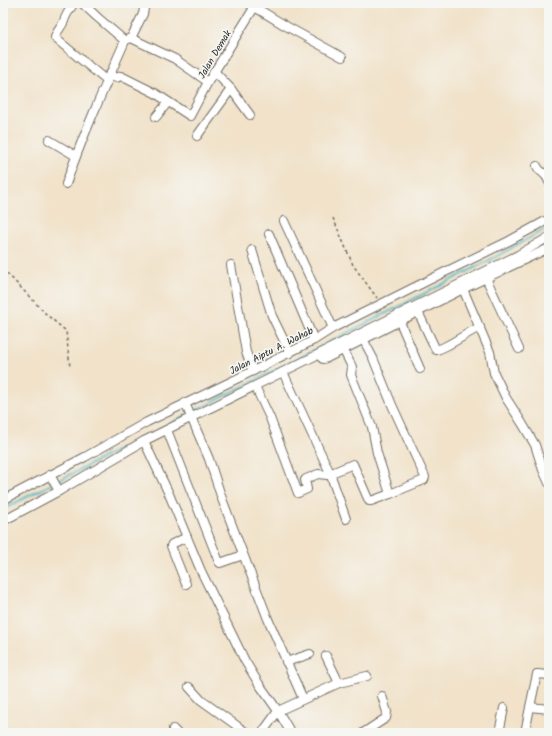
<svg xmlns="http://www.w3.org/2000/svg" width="552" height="736" font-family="Kalam,sans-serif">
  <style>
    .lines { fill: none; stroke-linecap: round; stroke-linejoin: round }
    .stream { stroke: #4cb8c7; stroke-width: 2 }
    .street-casing { stroke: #706b62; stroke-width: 10 }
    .path { stroke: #706b62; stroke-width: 1.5; stroke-dasharray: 3 3; stroke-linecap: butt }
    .street { stroke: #fff; stroke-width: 8 }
    .labels { text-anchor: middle; stroke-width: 3.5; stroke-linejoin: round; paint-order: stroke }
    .street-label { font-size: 10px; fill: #2b2b2b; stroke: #f6f6f2 }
  </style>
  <rect width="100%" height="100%" fill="#f6f6f2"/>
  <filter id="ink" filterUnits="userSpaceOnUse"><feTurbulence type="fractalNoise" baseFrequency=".025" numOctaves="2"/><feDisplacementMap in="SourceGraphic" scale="8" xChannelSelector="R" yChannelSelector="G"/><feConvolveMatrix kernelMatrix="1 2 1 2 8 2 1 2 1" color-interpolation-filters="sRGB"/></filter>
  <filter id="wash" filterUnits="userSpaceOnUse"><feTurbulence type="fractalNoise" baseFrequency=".012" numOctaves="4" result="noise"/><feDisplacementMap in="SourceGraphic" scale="16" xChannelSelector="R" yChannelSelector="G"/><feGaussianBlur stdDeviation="0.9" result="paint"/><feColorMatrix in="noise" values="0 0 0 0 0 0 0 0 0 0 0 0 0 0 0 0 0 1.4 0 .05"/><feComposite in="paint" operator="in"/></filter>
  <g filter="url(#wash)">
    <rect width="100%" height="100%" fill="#f1e2c9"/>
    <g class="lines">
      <g class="stream">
        <path d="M191,413L492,259L549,227"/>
        <path d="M159,429L187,415"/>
        <path d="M56,482L141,438"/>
        <path d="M3,509L52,484"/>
      </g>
    </g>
  </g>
  <g filter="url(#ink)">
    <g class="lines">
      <defs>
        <g id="street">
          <path d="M74,3C70,9 66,14 64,21C62,27 56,31 55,38L107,81"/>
          <path d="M248,3L286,26L342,57"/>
          <path d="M131,38L175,59L208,82"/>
          <path d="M128,39L131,38L143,14L145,3"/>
          <path d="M214,71L231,89L250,115"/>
          <path d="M109,75L116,78L121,76L155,93L190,116L208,82L257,3"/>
          <path d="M156,117L168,102"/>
          <path d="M197,136L231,89"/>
          <path d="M49,140L76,156"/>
          <path d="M537,166C540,174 546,171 549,182"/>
          <path d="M66,184C83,135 104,88 125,41L97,17L82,3"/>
          <path d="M284,221L333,328"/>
          <path d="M269,234L314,340"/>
          <path d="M252,250L272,316L290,353"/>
          <path d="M231,265L246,352L253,371"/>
          <path d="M486,278L519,349"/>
          <path d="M463,289L490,352L494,373L506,398L522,423L535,445L543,470L549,483"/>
          <path d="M418,312L436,350C447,348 468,332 480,327"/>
          <path d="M400,322L420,369"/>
          <path d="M363,339L373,358L392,405L425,477L424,480L390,494"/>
          <path d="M318,355L323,359L327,358L463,289L549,248"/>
          <path d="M283,372L330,473L346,519"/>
          <path d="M255,386L270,418L298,493L307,489L305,480L306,479L318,474L327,475L353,464L369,501H371L390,494L377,453L372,427L351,375L352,367L343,349"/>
          <path d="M185,403L209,459L222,499L268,619L303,699"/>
          <path d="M167,430L219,562L220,563L243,555"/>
          <path d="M144,441L169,494L201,571L245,661L259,684L278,711L291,733"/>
          <path d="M50,475L59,491"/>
          <path d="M3,500L85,457L147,422L253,371L314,340L333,328L443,273L509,241L549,219"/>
          <path d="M3,521L59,491L144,441L518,255L549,237"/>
          <path d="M186,584L171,546L172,544L187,537"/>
          <path d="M326,656L339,683"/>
          <path d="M286,662L310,654"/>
          <path d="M189,687L201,700L247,733"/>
          <path d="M530,707L537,674L549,675"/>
          <path d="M173,729L177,733"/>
          <path d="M262,733L278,711L339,683L367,676"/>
          <path d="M363,733L386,718L387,712L382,696"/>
          <path d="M499,733L504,708"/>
          <path d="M525,733L530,707L549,709"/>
        </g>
      </defs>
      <use href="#street" class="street-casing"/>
      <g class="path">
        <path d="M333,218L353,265L377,298"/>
        <path d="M3,269L47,315L66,331L70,367"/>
      </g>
      <use href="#street" class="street"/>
    </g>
  </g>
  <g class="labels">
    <g class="street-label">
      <text transform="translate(214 54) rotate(-59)" y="4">Jalan Demak</text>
      <text transform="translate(271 350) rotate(-27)" y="4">Jalan Aiptu A. Wahab</text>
    </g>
  </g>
  <rect width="552" height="736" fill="none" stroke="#f6f6f2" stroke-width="16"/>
</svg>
